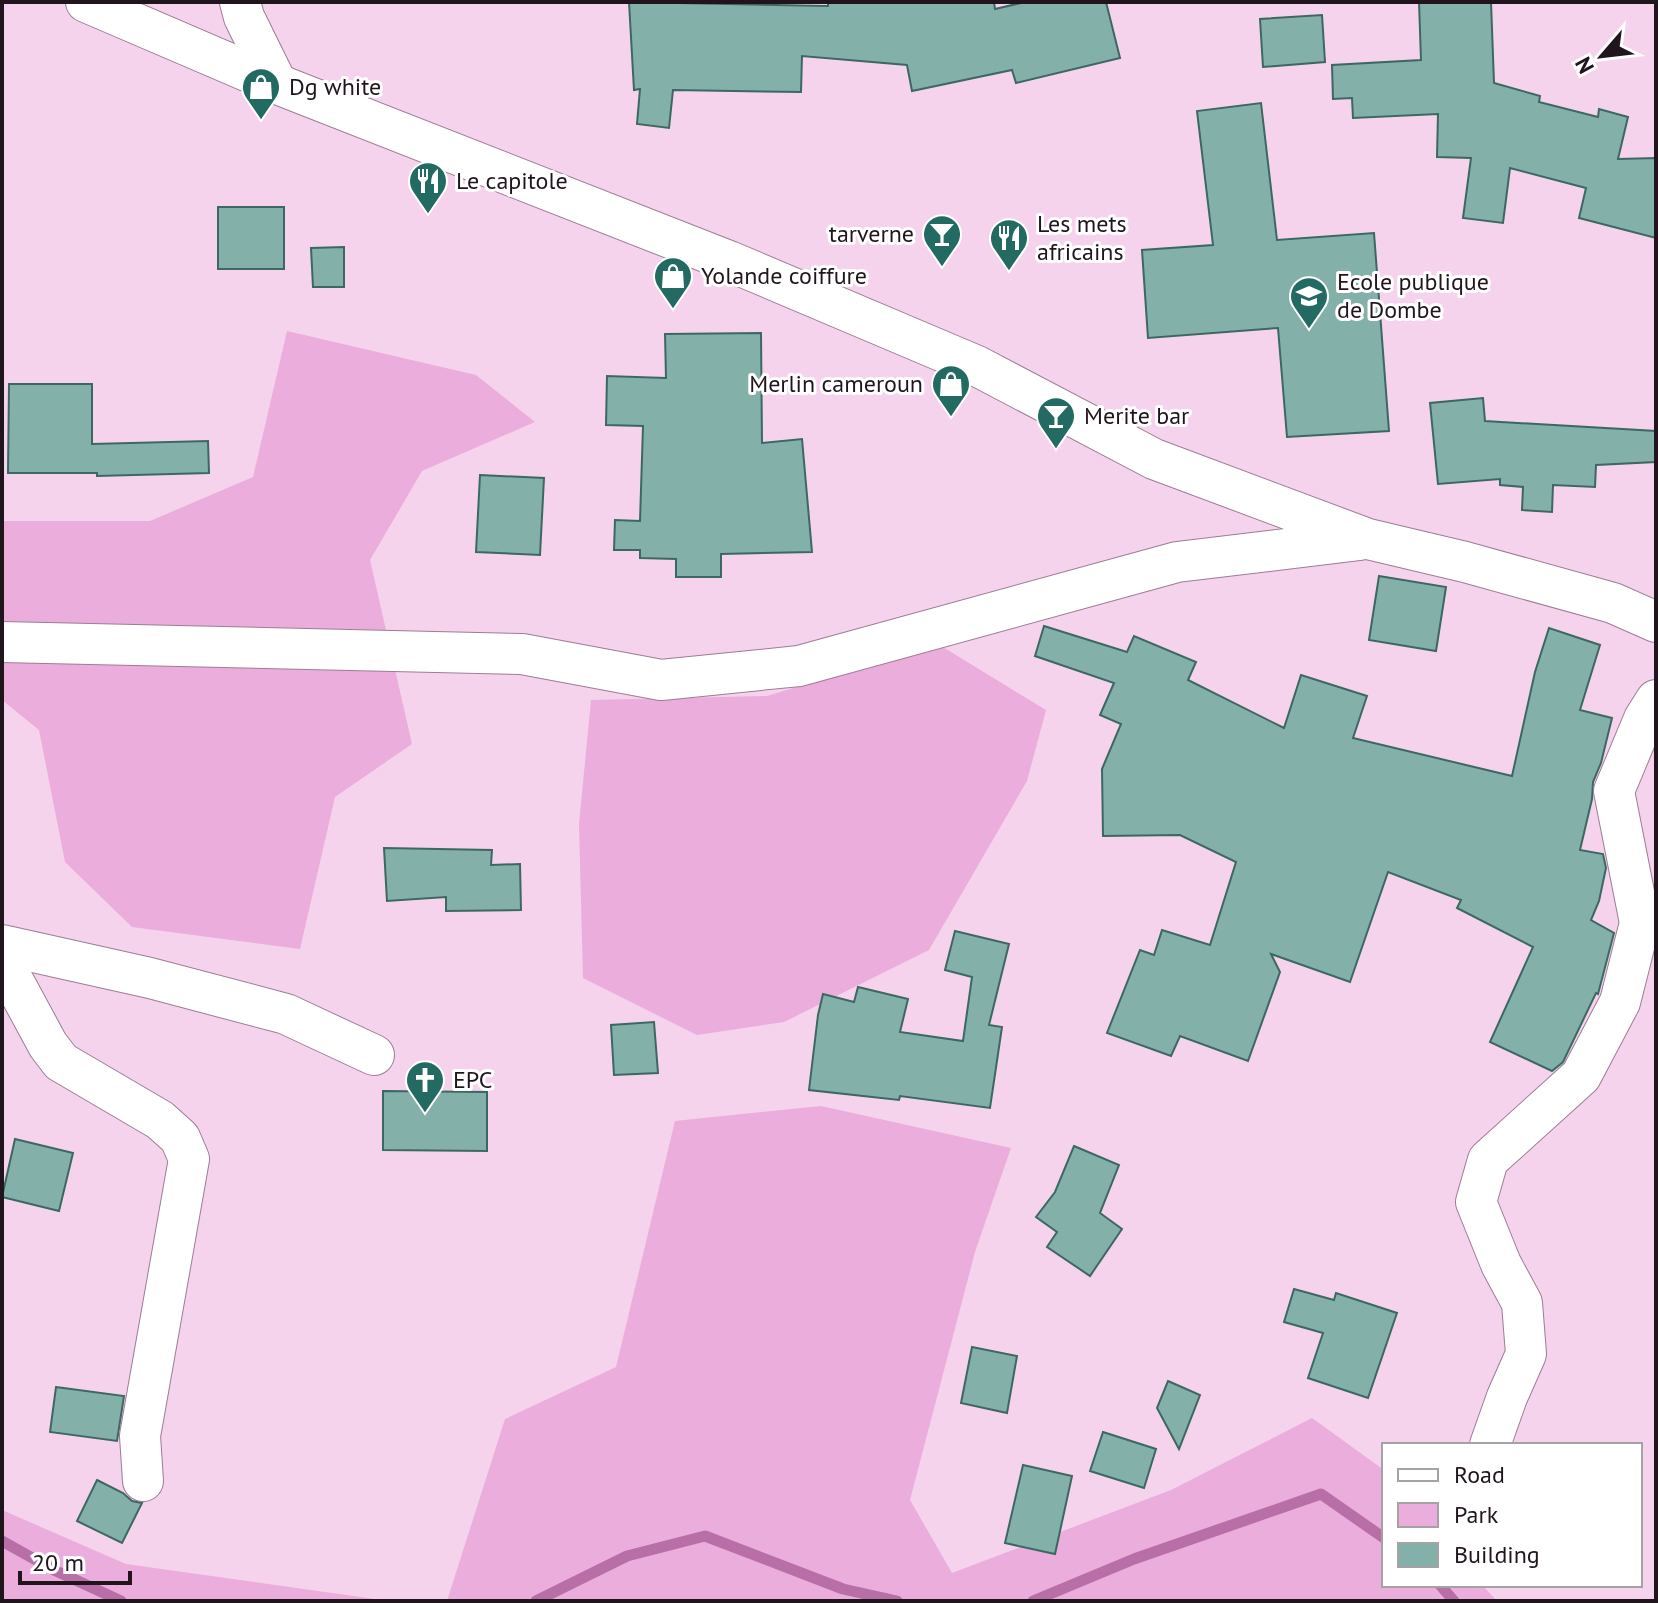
<svg xmlns="http://www.w3.org/2000/svg" width="1658" height="1603" font-family="'PT Sans',sans-serif">
  <style>
    .green { fill: #ebaddb }
    .lines { fill: none; stroke-linecap: round; stroke-linejoin: round }
    .stream { stroke: #b86ea7; stroke-width: 11 }
    .building { fill: #83b0a9; stroke: #3d6862; stroke-width: 2 }
    .street-casing { stroke: #9c7d94; stroke-width: 42 }
    .street { stroke: #fff; stroke-width: 40 }
    .labels { text-anchor: middle; stroke-width: 6; stroke-linejoin: round; paint-order: stroke }
    .poi-label { font-size: 24px; fill: #20151d; stroke: #fff; text-anchor: start }
  </style>
  <rect width="100%" height="100%" fill="#f5d3ec"/>
  <g class="green">
    <path d="M287,331L476,375L535,422L422,471L370,560L412,744L335,797L300,949L132,927L65,862L39,730L2,700V521H150L253,477Z"/>
    <path d="M938,644L1046,710L1027,781L929,950L784,1022L697,1035L583,978L579,824L591,700L767,696Z"/>
    <path d="M821,1106L1011,1148L975,1252L910,1500L952,1573L1171,1490L1312,1418L1384,1470V1585H1482L1497,1601H447L505,1419L616,1367L675,1121Z"/>
    <path d="M2,1510L126,1564L389,1601H2Z"/>
  </g>
  <g class="lines">
    <g class="stream">
      <path d="M2,1541L54,1570L121,1601"/>
      <path d="M1440,1585L1454,1601"/>
      <path d="M536,1601L627,1556L705,1536L843,1589L897,1601"/>
      <path d="M1033,1601L1134,1559L1321,1494L1384,1538"/>
    </g>
  </g>
  <g class="building">
    <path d="M629,2L828,6V2H994L995,9L1025,2H1106L1120,58L1016,83L1012,70L912,91L907,65L802,56L801,92L673,90L669,128L637,124L640,89L634,90Z"/>
    <path d="M1419,2H1491L1494,83L1540,96L1539,102L1598,117L1599,109L1628,117L1618,159L1656,158V238L1579,218L1586,188L1510,168L1503,223L1463,218L1471,158L1437,157L1438,114L1353,118L1352,98L1333,99L1332,65L1421,60Z"/>
    <path d="M1322,15L1325,62L1263,67L1260,19Z"/>
    <path d="M1261,103L1277,240L1374,233L1389,431L1287,437L1278,328L1148,338L1142,250L1213,245L1197,111Z"/>
    <rect x="218" y="207" width="66" height="62"/>
    <path d="M344,247V287H313L311,248Z"/>
    <path d="M761,333L762,443L802,439L812,552L721,554V577H676V559L640,558V550H614L615,520L640,521L643,426L606,425L607,376L666,378L665,334Z"/>
    <path d="M9,384H92V444L208,441L209,473L97,476V473H8Z"/>
    <path d="M1483,398L1485,421L1656,431V462L1596,465L1595,487L1553,485L1552,512L1522,510L1523,487L1500,485V479L1438,484L1430,403Z"/>
    <path d="M480,475L544,478L540,555L476,552Z"/>
    <path d="M1379,576L1446,587L1436,651L1369,640Z"/>
    <path d="M1044,626L1127,652L1134,636L1196,662L1188,680L1284,728L1301,675L1367,696L1353,738L1512,776L1535,672L1549,628L1600,645L1580,710L1612,718L1601,763L1593,782L1592,799L1580,850L1603,854L1606,868L1599,901L1591,920L1614,933L1598,994L1596,993L1563,1062L1552,1071L1490,1042L1533,947L1457,908L1461,900L1388,872L1350,982L1271,954L1280,972L1248,1061L1180,1036L1171,1056L1107,1033L1140,950L1154,955L1162,930L1210,945L1236,862L1180,835L1103,836L1102,769L1121,724L1100,715L1114,683L1035,656Z"/>
    <path d="M384,848L492,850L491,865L520,864L521,910L446,911V897L387,901Z"/>
    <path d="M955,931L1009,944L989,1025L1002,1027L990,1108L900,1096L899,1100L809,1090L818,1015L823,994L854,1002L858,987L908,999L900,1032L963,1041L972,977L945,970Z"/>
    <path d="M654,1022L658,1073L614,1075L611,1025Z"/>
    <path d="M383,1091L487,1092V1151L383,1150Z"/>
    <path d="M15,1139L73,1153L59,1211L2,1197Z"/>
    <path d="M1074,1146L1119,1165L1100,1213L1122,1229L1090,1276L1047,1247L1057,1232L1036,1217L1055,1192Z"/>
    <path d="M1294,1289L1334,1300L1336,1293L1397,1313L1368,1398L1308,1378L1323,1333L1284,1322Z"/>
    <path d="M972,1347L1017,1356L1007,1413L961,1403Z"/>
    <path d="M1168,1381L1200,1395L1179,1449L1157,1408Z"/>
    <path d="M56,1387L124,1396L117,1441L50,1432Z"/>
    <path d="M1103,1432L1156,1449L1144,1488L1090,1471Z"/>
    <path d="M1023,1465L1072,1476L1055,1554L1005,1543Z"/>
    <path d="M97,1480L123,1493L132,1501L142,1503L122,1543L77,1521Z"/>
  </g>
  <g class="lines">
    <defs>
      <g id="street">
        <path d="M86,2L277,84L729,261L977,366L1154,459L1368,539L1465,562L1613,603L1656,622"/>
        <path d="M240,2L244,17L277,84"/>
        <path d="M2,642L522,654L661,680L799,666L1177,562L1360,540"/>
        <path d="M2,945L150,978L286,1014L374,1055"/>
        <path d="M2,960L48,1045L61,1062L160,1120L180,1138L189,1159L140,1436L143,1481"/>
        <path d="M1490,1445L1507,1397L1526,1354L1522,1303L1501,1264L1476,1202L1488,1160L1581,1076L1620,1002L1640,923L1614,791L1644,719L1656,700"/>
      </g>
    </defs>
    <use href="#street" class="street-casing"/>
    <use href="#street" class="street"/>
  </g>
  <defs>
    <symbol id="shop-pin" viewBox="-11 -11 22 30"><path d="M0 17L-7.5 6A9.5 9.5 0 1 1 7.5 6Z" fill="#236b62" stroke="#fff"/><path d="M-5-2.5h2.3a2.7 3.5 0 0 1 5.4 0H5L5.5 6h-11ZM-1.5-2.5h3a1.5 2.3 0 0 0-3 0Z" fill="#fff"/></symbol>
    <symbol id="restaurant-pin" viewBox="-11 -11 22 30"><path d="M0 17L-7.5 6A9.5 9.5 0 1 1 7.5 6Z" fill="#236b62" stroke="#fff"/><path d="M-5-6h1v4h1v-4h1v4h1v-4h1v5L-1.5 .5V6h-2V.5L-5-1ZM5-6V6H3V1.5H1.5Q1.5-4 5-6Z" fill="#fff"/></symbol>
    <symbol id="bar-pin" viewBox="-11 -11 22 30"><path d="M0 17L-7.5 6A9.5 9.5 0 1 1 7.5 6Z" fill="#236b62" stroke="#fff"/><path d="M-6-5H6L.8 .8V4.5H3.5V6h-7V4.5H-.8V.8Z" fill="#fff"/></symbol>
    <symbol id="school-pin" viewBox="-11 -11 22 30"><path d="M0 17L-7.5 6A9.5 9.5 0 1 1 7.5 6Z" fill="#236b62" stroke="#fff"/><path d="M0-5L7-2L0 1L-7-2ZM-4 1L0 2.5L4 1V4Q0 6-4 4Z" fill="#fff"/></symbol>
    <symbol id="church-pin" viewBox="-11 -11 22 30"><path d="M0 17L-7.5 6A9.5 9.5 0 1 1 7.5 6Z" fill="#236b62" stroke="#fff"/><path d="M-1.2-6h2.4v3.5h3.3v2.4h-3.3V6h-2.4V-.1h-3.3v-2.4h3.3Z" fill="#fff"/></symbol>
  </defs>
  <g fill-rule="evenodd">
    <use href="#shop-pin" x="239" y="65" width="44" height="60"/>
    <use href="#restaurant-pin" x="406" y="159" width="44" height="60"/>
    <use href="#bar-pin" x="920" y="212" width="44" height="60"/>
    <use href="#restaurant-pin" x="987" y="216" width="44" height="60"/>
    <use href="#shop-pin" x="651" y="254" width="44" height="60"/>
    <use href="#school-pin" x="1287" y="274" width="44" height="60"/>
    <use href="#shop-pin" x="929" y="362" width="44" height="60"/>
    <use href="#bar-pin" x="1034" y="394" width="44" height="60"/>
    <use href="#church-pin" x="403" y="1058" width="44" height="60"/>
  </g>
  <g class="labels">
    <g class="poi-label">
      <text x="289" y="95">Dg white</text>
      <text x="456" y="189">Le capitole</text>
      <text x="1037" y="232">Les mets<tspan x="1037" dy="28">africains</tspan></text>
      <text x="914" y="242" text-anchor="end">tarverne</text>
      <text x="701" y="284">Yolande coiffure</text>
      <text x="1337" y="290">Ecole publique<tspan x="1337" dy="28">de Dombe</tspan></text>
      <text x="923" y="392" text-anchor="end">Merlin cameroun</text>
      <text x="1084" y="424">Merite bar</text>
      <text x="453" y="1088">EPC</text>
    </g>
  </g>
  <rect width="1658" height="1603" fill="none" stroke="#20151d" stroke-width="8"/>
  <rect x="1382" y="1443" width="260" height="144" fill="#ffffff" stroke="#a6a1a5" stroke-width="2"/>
  <rect x="1398" y="1469" width="40" height="12" fill="#ffffff" stroke="#a6a1a5" stroke-width="2"/>
  <text x="1454" y="1483" font-size="24" fill="#20151d">Road</text>
  <rect x="1398" y="1503" width="40" height="24" fill="#ebaddb" stroke="#a6a1a5" stroke-width="2"/>
  <text x="1454" y="1523" font-size="24" fill="#20151d">Park</text>
  <rect x="1398" y="1543" width="40" height="24" fill="#83b0a9" stroke="#a6a1a5" stroke-width="2"/>
  <text x="1454" y="1563" font-size="24" fill="#20151d">Building</text>
  <g transform="translate(1602 56) rotate(242)" stroke="#ffffff" stroke-width="6" paint-order="stroke">
  <path d="M0-6L14 30L0 20L-14 30Z" fill="#20151d"/>
  <text y="-12" font-size="22" font-weight="bold" text-anchor="middle" fill="#20151d">N</text>
  </g>
  <path d="M20 1571v12h110v-12" fill="none" stroke="#20151d" stroke-width="4"/>
  <text x="32" y="1571" font-size="24" fill="#20151d" stroke="#ffffff" stroke-width="6" paint-order="stroke">20 m</text>
</svg>
